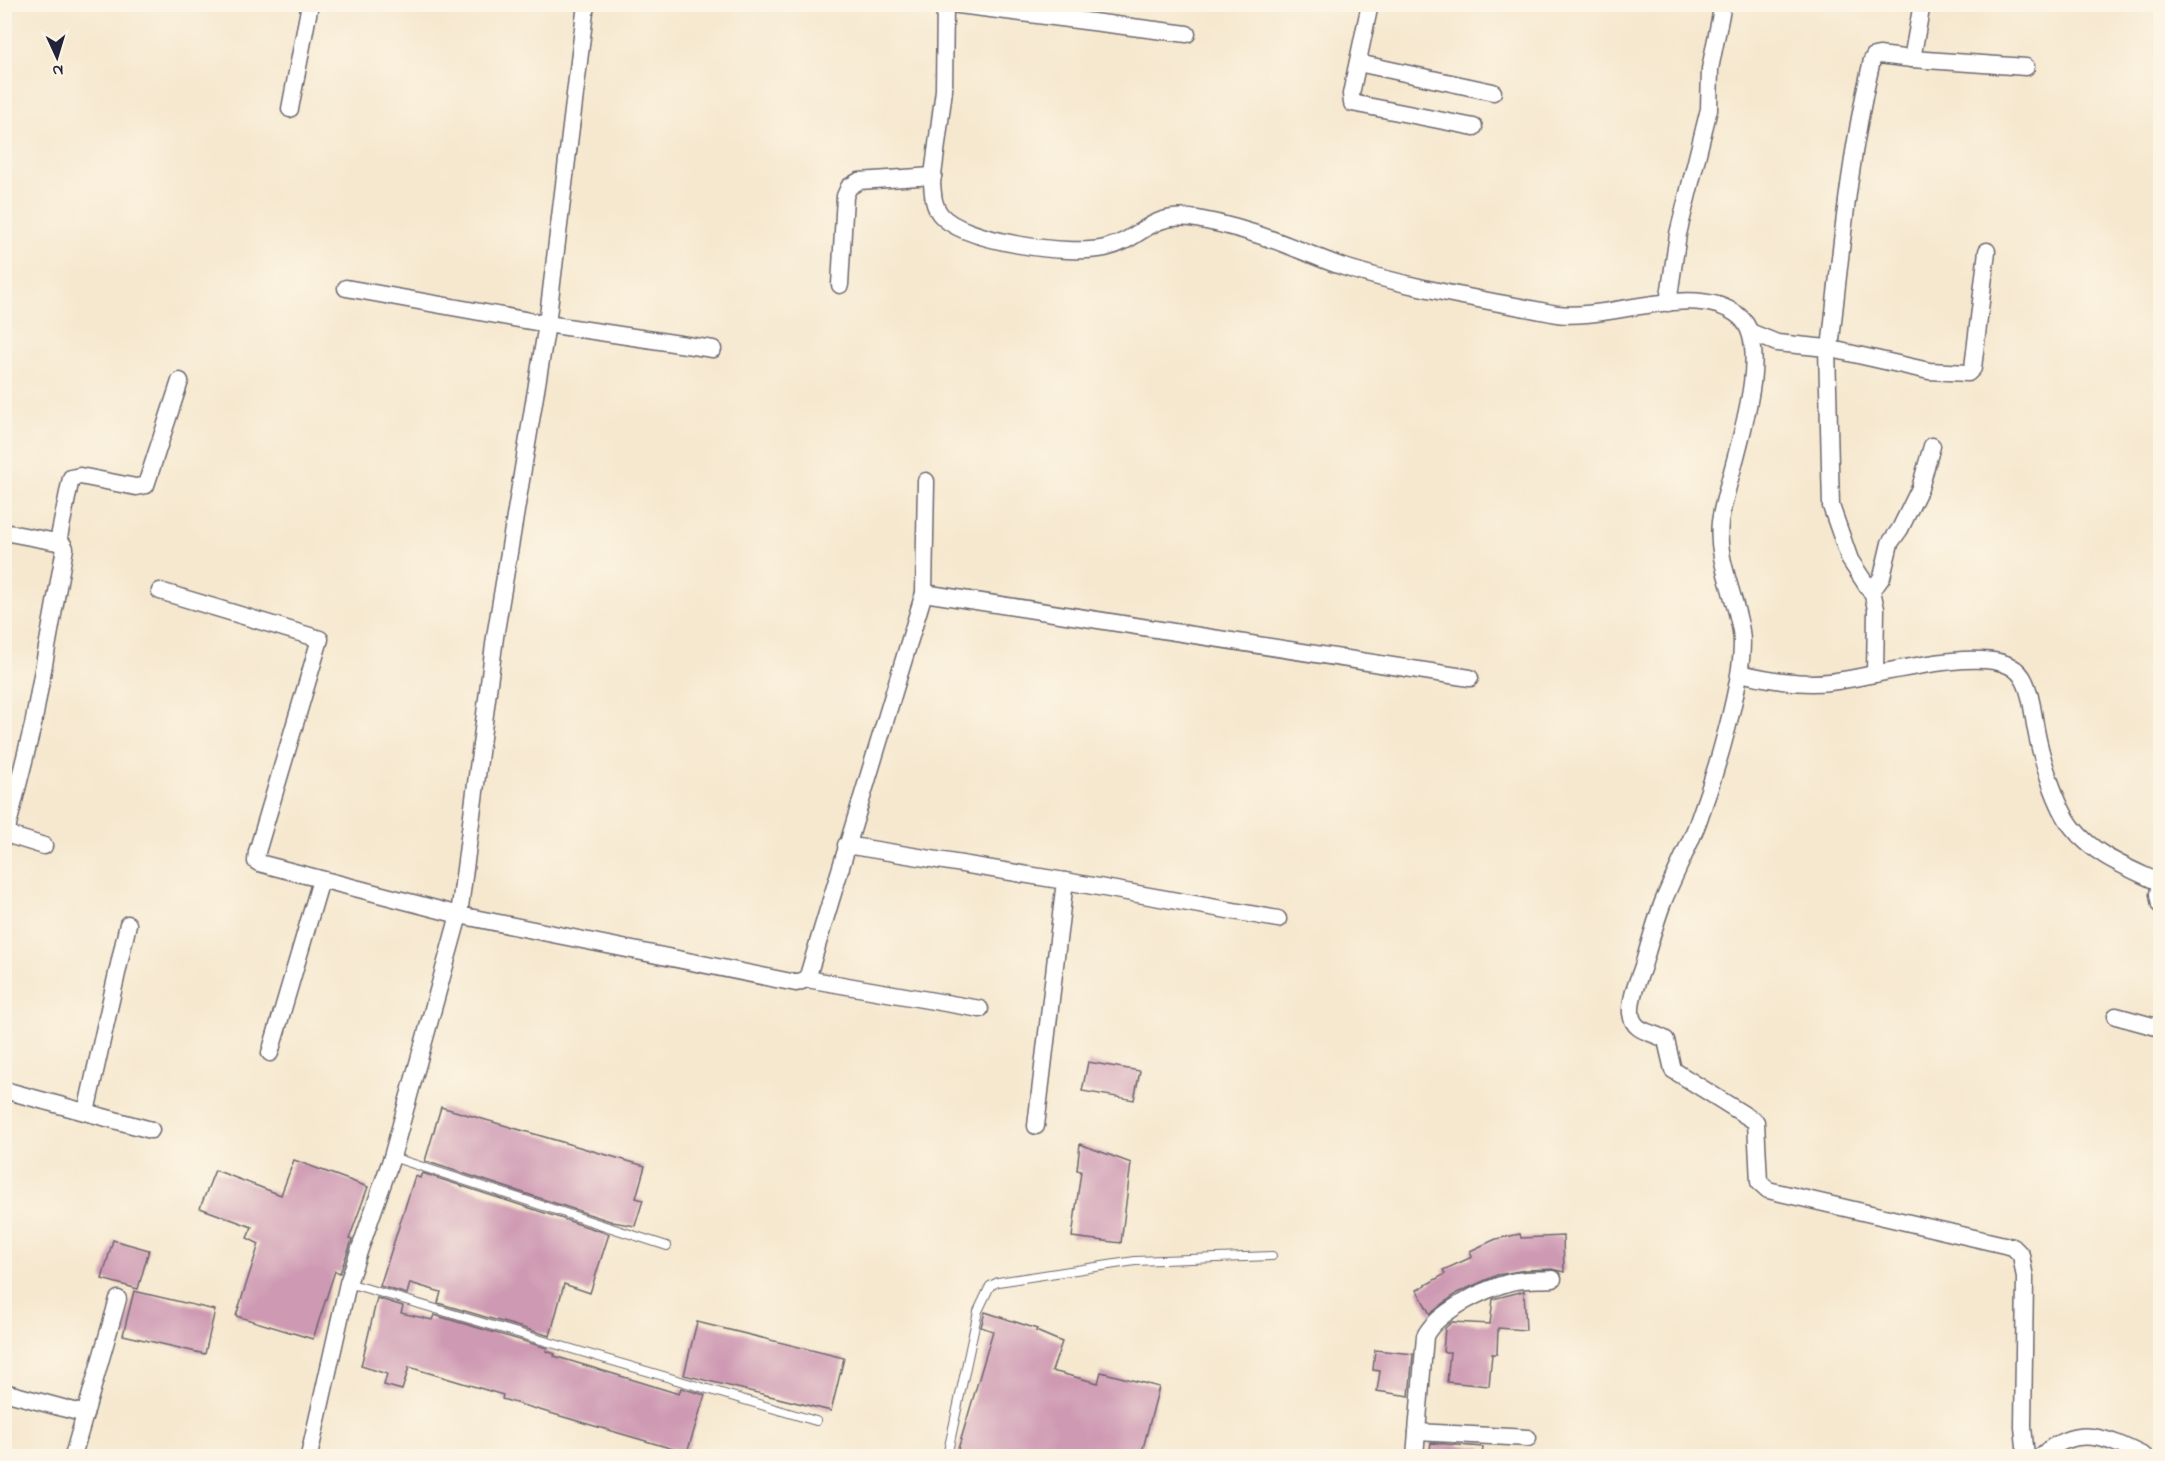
<svg xmlns="http://www.w3.org/2000/svg" width="2165" height="1461" font-family="'Indie Flower',sans-serif">
  <style>
    .building { fill: #ce99b2 }
    .lines { fill: none; stroke-linecap: round; stroke-linejoin: round }
    .lane-casing { stroke: #6c676f; stroke-width: 10 }
    .street-casing { stroke: #6c676f; stroke-width: 19 }
    .lane { stroke: #fff; stroke-width: 8 }
    .street { stroke: #fff; stroke-width: 16 }
  </style>
  <rect width="100%" height="100%" fill="#fcf5e5"/>
  <filter id="ink" filterUnits="userSpaceOnUse"><feTurbulence type="fractalNoise" baseFrequency=".0167" numOctaves="2"/><feDisplacementMap in="SourceGraphic" scale="12" xChannelSelector="R" yChannelSelector="G"/><feConvolveMatrix kernelMatrix="1 2 1 2 8 2 1 2 1" color-interpolation-filters="sRGB"/></filter>
  <filter id="wash" filterUnits="userSpaceOnUse"><feTurbulence type="fractalNoise" baseFrequency=".008" numOctaves="4" result="noise"/><feDisplacementMap in="SourceGraphic" scale="24" xChannelSelector="R" yChannelSelector="G"/><feGaussianBlur stdDeviation="1.35" result="paint"/><feColorMatrix in="noise" values="0 0 0 0 0 0 0 0 0 0 0 0 0 0 0 0 0 1.4 0 .05"/><feComposite in="paint" operator="in"/></filter>
  <g filter="url(#wash)">
    <rect width="100%" height="100%" fill="#f6e8cf"/>
    <g id="blocks">
      <g class="building">
        <path d="M1088,1062L1140,1071L1134,1100L1082,1091Z"/>
        <path d="M441,1107L645,1166L636,1198L643,1200L635,1226L613,1222L425,1161Z"/>
        <path d="M1080,1144L1131,1163L1121,1243L1072,1237L1081,1171L1077,1170Z"/>
        <path d="M294,1160L368,1187L349,1239L352,1240L340,1273L335,1271L313,1339L236,1316L259,1244L247,1238L252,1227L200,1208L215,1170L281,1195Z"/>
        <path d="M422,1173L609,1234L590,1293L564,1284L550,1336L438,1303L441,1292L410,1283L407,1294L380,1286L415,1176L420,1178Z"/>
        <path d="M1520,1234L1521,1238L1563,1236L1564,1272L1552,1269L1525,1270L1497,1275L1457,1293L1430,1314L1417,1290L1445,1274L1443,1270L1472,1257L1470,1251L1496,1239Z"/>
        <path d="M113,1240L149,1250L138,1289L102,1279Z"/>
        <path d="M134,1291L215,1310L205,1354L123,1335Z"/>
        <path d="M1524,1291L1526,1330L1498,1328L1497,1354H1492L1489,1386L1447,1382L1450,1352H1443L1445,1328L1452,1322L1490,1324L1493,1299Z"/>
        <path d="M377,1298L403,1306L401,1313L432,1320L434,1315L547,1348L546,1351L555,1354L554,1356L637,1381L679,1394L681,1388L705,1395L687,1453L502,1399L503,1395L409,1367L402,1390L384,1385L387,1374L361,1366Z"/>
        <path d="M985,1312L1037,1329L1036,1331L1062,1342L1052,1371L1098,1383L1101,1372L1159,1387L1141,1456H956L993,1331L981,1327Z"/>
        <path d="M697,1322L844,1358L831,1411L684,1375Z"/>
        <path d="M1375,1350L1413,1354L1409,1396L1377,1391L1380,1371L1373,1370Z"/>
        <path d="M1431,1443L1483,1447L1482,1456H1429Z"/>
      </g>
    </g>
  </g>
  <g filter="url(#ink)">
    <use href="#blocks" fill-opacity="0" stroke="#6c676f" stroke-width="1.5"/>
    <g class="lines">
      <defs>
        <g id="lane">
          <path d="M392,1157L667,1246"/>
          <path d="M348,1283L816,1421"/>
          <path d="M947,1456L978,1311L990,1286L998,1282L1135,1261L1272,1256"/>
        </g>
        <g id="street">
          <path d="M945,4L944,90L932,183C933,194 933,205 940,214C962,242 1070,256 1105,248C1144,239 1148,211 1197,219C1230,225 1265,236 1297,249C1313,255 1328,262 1344,267C1413,289 1486,300 1557,314C1608,321 1697,280 1740,317C1778,351 1725,479 1720,522C1716,560 1735,594 1741,631C1748,671 1713,781 1698,822C1688,849 1674,875 1663,902C1655,923 1649,945 1643,966C1638,981 1630,997 1631,1013C1633,1033 1652,1031 1666,1040L1673,1070L1756,1122L1759,1182L1768,1190L2013,1247L2021,1255L2025,1278L2023,1427L2026,1456"/>
          <path d="M951,4L1187,34"/>
          <path d="M1370,4L1351,94L1352,103L1474,127"/>
          <path d="M1912,59L2026,67"/>
          <path d="M1358,63L1493,92"/>
          <path d="M290,109L310,4"/>
          <path d="M840,285L845,196L849,187L859,181L933,176"/>
          <path d="M346,288L547,324L713,349"/>
          <path d="M1668,303L1678,234L1709,109L1710,69L1723,4"/>
          <path d="M1750,332L1777,343L1827,348L1831,506L1850,560L1873,595L1876,609L1875,674"/>
          <path d="M1827,348L1929,371L1968,373L1973,368L1987,251"/>
          <path d="M1830,349C1841,250 1849,158 1872,60L1874,56L1879,55L1912,59L1922,4"/>
          <path d="M4,532L62,543L65,548L33,725L7,829L12,836L44,846"/>
          <path d="M58,542L71,478L80,476L136,487L146,485L180,381"/>
          <path d="M1869,586L1877,584L1882,577L1890,543L1900,529L1920,488L1932,446"/>
          <path d="M160,591L320,639L257,852L256,861L259,863L459,915L796,983L807,979L924,593L926,481"/>
          <path d="M924,593L1470,678"/>
          <path d="M1740,673C1770,680 1799,685 1830,682C1872,677 1974,647 2010,666C2016,669 2022,675 2025,682C2032,696 2033,715 2036,730C2041,757 2056,807 2073,828C2095,856 2129,868 2160,883"/>
          <path d="M846,845L1065,881L1036,1126"/>
          <path d="M1065,881L1278,919"/>
          <path d="M2160,883L2158,894L2160,905"/>
          <path d="M807,979L980,1009"/>
          <path d="M2116,1016L2160,1028"/>
          <path d="M270,1053L321,880"/>
          <path d="M4,1090L151,1130"/>
          <path d="M86,1112L128,924"/>
          <path d="M4,1392L85,1414"/>
          <path d="M1417,1432L1528,1438"/>
          <path d="M73,1456L118,1299"/>
          <path d="M309,1456L348,1283L392,1157L459,915L495,637L547,324L586,4"/>
          <path d="M1415,1456L1425,1336C1437,1312 1484,1289 1511,1282C1524,1279 1539,1280 1553,1279"/>
          <path d="M2041,1456C2077,1424 2106,1437 2144,1456"/>
        </g>
      </defs>
      <use href="#lane" class="lane-casing"/>
      <use href="#street" class="street-casing"/>
      <use href="#lane" class="lane"/>
      <use href="#street" class="street"/>
    </g>
  </g>
  <rect width="2165" height="1461" fill="none" stroke="#fcf5e5" stroke-width="24"/>
  <g transform="translate(57 57) rotate(176)" stroke="#fcf5e5" stroke-width="4.5" paint-order="stroke">
  <path d="M0-4.5L10 22L0 15L-10 22Z" fill="#22223b"/>
  <text y="-9" font-size="16" font-weight="bold" text-anchor="middle" fill="#22223b">N</text>
  </g>
</svg>
